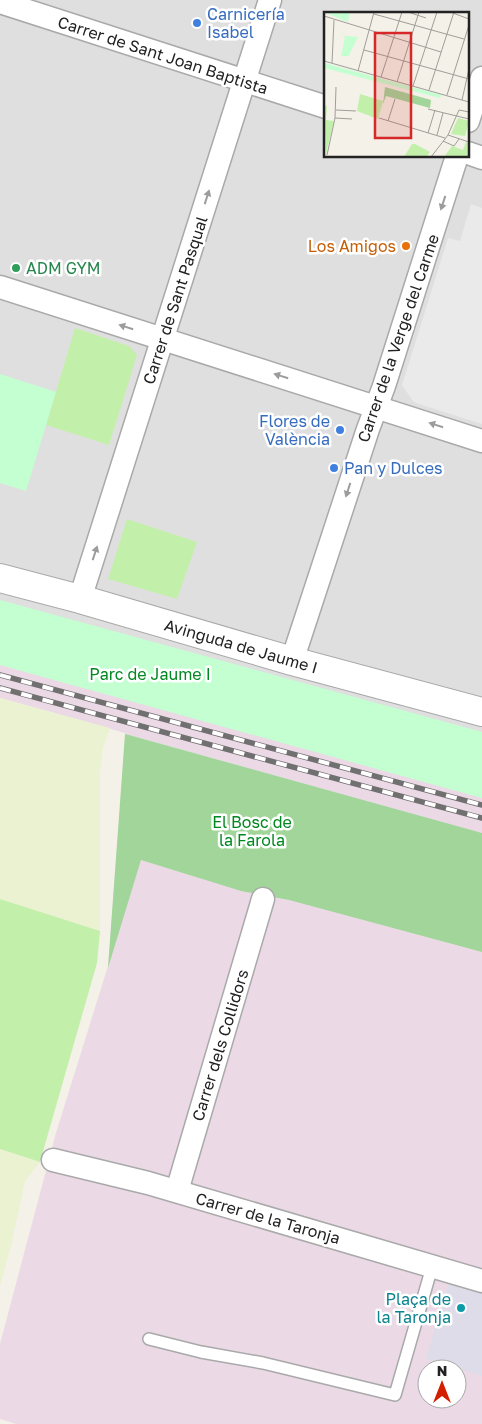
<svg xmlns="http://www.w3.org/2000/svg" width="482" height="1424" font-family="'Golos Text',sans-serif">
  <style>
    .residential { fill: #e0dfdf; fill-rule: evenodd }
    .industrial { fill: #ecd9e6; fill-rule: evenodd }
    .farmland { fill: #ebf2d2 }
    .grass { fill: #c2f0aa }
    .forest { fill: #a2d599 }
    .park { fill: #c3ffd0 }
    .parking { fill: #eaeaea }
    .plaza { fill: #dedce9 }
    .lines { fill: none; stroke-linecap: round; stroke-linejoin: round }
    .service-casing { stroke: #a9a9a9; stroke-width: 14 }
    .minor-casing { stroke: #a9a9a9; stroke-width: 25 }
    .tertiary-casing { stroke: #a9a9a9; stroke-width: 30 }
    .service { stroke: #fff; stroke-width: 11 }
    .minor { stroke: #fff; stroke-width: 22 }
    .tertiary { stroke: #fff; stroke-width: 28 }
    .rail-casing { stroke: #707070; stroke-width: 5.5 }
    .rail { stroke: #fff; stroke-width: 4; stroke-dasharray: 11; stroke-linecap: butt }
    .oneway { fill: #9c9c9c }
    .shop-dot { fill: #3f7fe0; stroke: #fff; stroke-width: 2 }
    .food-dot { fill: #e8710a; stroke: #fff; stroke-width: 2 }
    .leisure-dot { fill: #2e9e5b; stroke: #fff; stroke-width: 2 }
    .culture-dot { fill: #0f9aa8; stroke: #fff; stroke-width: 2 }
    .labels { text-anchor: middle; stroke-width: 5; stroke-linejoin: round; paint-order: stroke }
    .shop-label { font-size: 16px; fill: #366cbe; stroke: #fff; text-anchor: start }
    .street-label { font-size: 16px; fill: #222; stroke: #fff }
    .food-label { font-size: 16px; fill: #c56008; stroke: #fff; text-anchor: end }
    .leisure-label { font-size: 16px; fill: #27864d; stroke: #fff; text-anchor: start }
    .park-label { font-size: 16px; fill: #028820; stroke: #fff }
    .culture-label { font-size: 16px; fill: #0d838f; stroke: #fff; text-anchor: end }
    .inset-road { fill: none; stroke: #9f9e99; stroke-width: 1 }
    .view { fill: #d62828; fill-opacity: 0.15; stroke: #d62828; stroke-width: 2.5 }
    .inset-edge { fill: none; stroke: #222; stroke-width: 2.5 }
  </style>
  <rect width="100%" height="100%" fill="#f3f1e8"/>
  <path class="residential" d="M0,0H482V952L289,900L241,891L141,860L108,968L128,701L0,665ZM326,14H468V156H326Z"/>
  <g class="industrial">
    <path d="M0,665L482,798V833L0,698Z"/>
    <path d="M141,860L241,891L289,900L482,952V1424H16L0,1419V1344L56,1133ZM427,1369H457V1399H427Z"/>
  </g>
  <g class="farmland">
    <path d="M0,698L110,728L103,748L100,772V931L0,899Z"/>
    <path d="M0,1149L40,1162L25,1181L12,1241L0,1287Z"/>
  </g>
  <g class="grass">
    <path d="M75,328L129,346L137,355L109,445L46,425Z"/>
    <path d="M127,519L197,542L177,599L108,579Z"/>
    <path d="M0,899L100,931L97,963L40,1162L0,1149Z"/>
  </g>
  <path class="forest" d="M125,734L482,833V952L289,900L241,891L141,860L108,968Z"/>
  <g class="park">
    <path d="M0,374L56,392L26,491L0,483Z"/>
    <path d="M0,600L482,732V798L0,665Z"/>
  </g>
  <path class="parking" d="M471,204L482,208V424L416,403L412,400L402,385L448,238L460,241Z"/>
  <path class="plaza" d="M452,1272L482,1281V1376L426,1359Z"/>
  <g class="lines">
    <defs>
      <path id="service" d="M149,1339L201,1352L263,1363L395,1395L432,1267"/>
      <g id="minor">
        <path d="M0,2L326,107"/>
        <path d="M468,121L482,78"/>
        <path d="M468,153L482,158"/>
        <path d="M0,287L482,441"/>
        <path d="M80,599L270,0"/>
        <path d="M292,661L368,429L384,386L457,156"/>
        <path d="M53,1160L148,1183L482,1281"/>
        <path d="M177,1191L263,899"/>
      </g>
      <path id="tertiary" d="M0,578L80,599L292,661L482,712"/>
    </defs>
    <use href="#service" class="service-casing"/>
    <use href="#minor" class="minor-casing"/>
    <use href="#tertiary" class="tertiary-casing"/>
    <use href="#service" class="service"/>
    <use href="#minor" class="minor"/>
    <use href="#tertiary" class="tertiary"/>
    <defs>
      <g id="rail">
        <path d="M0,675L482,805"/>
        <path d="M0,688L482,818"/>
      </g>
    </defs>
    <use href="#rail" class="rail-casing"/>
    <use href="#rail" class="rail"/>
  </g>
  <defs><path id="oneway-solid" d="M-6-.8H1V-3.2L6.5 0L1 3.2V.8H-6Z" transform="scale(1.25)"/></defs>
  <g class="oneway">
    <use href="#oneway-solid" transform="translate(207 197) rotate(-72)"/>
    <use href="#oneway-solid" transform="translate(443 203) rotate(108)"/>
    <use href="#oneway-solid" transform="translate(126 327) rotate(-162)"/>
    <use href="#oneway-solid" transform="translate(281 376) rotate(-163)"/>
    <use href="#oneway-solid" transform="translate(436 425) rotate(-162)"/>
    <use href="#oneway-solid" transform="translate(348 490) rotate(108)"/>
    <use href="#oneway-solid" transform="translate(95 553) rotate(-72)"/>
  </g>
  <g class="shop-dot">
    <circle cx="197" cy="23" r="5"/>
    <circle cx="340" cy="430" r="5"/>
    <circle cx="334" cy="468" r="5"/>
  </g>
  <circle class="food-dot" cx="406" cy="246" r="5"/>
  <circle class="leisure-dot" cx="16" cy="268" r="5"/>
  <circle class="culture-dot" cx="461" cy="1308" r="5"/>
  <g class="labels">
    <g class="shop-label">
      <text x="207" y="20">Carnicería<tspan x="207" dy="18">Isabel</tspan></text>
      <text x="330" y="427" text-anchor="end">Flores de<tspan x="330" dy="18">València</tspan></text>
      <text x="344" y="474">Pan y Dulces</text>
    </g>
    <g class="street-label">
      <text transform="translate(163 55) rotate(18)" y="6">Carrer de Sant Joan Baptista</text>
      <text transform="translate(175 300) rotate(-72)" y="6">Carrer de Sant Pasqual</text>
      <text transform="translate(398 338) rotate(-71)" y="6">Carrer de la Verge del Carme</text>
      <text transform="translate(241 646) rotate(16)" y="6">Avinguda de Jaume I</text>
      <text transform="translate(220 1045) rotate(-73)" y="6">Carrer dels Collidors</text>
      <text transform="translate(268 1218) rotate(16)" y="6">Carrer de la Taronja</text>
    </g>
    <g class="food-label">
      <text x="396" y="252">Los Amigos</text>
    </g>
    <g class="leisure-label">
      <text x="26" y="274">ADM GYM</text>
    </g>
    <g class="park-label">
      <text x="150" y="680">Parc de Jaume I</text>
      <text x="252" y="828">El Bosc de<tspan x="252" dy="18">la Farola</tspan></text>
    </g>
    <g class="culture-label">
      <text x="451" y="1305">Plaça de<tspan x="451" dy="18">la Taronja</tspan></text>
    </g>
  </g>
  <g transform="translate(324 12)">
    <rect width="145" height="145" fill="#f3f1e8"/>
    <path d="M36,82L59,89L54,107L33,99ZM0,94H3L2,108L10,109L2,142ZM134,106L145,109L141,124L127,122ZM142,130L145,131V145H120L128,134L139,138ZM88,132H91L106,140L102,145H80Z" fill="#c2f0aa"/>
    <path d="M61,75L107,88L106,96L62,84L59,92Z" fill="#a2d599"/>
    <path d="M0,0H26L24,10ZM17,19L21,24L34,25L25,43L27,48L25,44H17L21,25ZM0,51L117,83L116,86L0,56Z" fill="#c3ffd0"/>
    <path class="inset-road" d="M84,0L102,6M126,0L145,7M50,2L140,27M0,4L117,40M40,38L145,67M0,49L145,90M8,51L10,8M34,59L50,0M57,65L78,0M73,70L95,0M89,74L113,0M105,78L130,0M123,83L145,13M138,88L145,57M104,97L145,107M12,98L32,99M11,106L28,107M55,106L121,126M64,109L71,87M104,121L111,98M113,123L119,101M124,123L145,130M119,129L130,134L135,127M3,143L11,106L12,75M107,145L124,123L135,98L145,100"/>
    <path class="view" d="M51,21H87V126H51Z"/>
    <rect width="145" height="145" class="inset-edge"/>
  </g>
  <g transform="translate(442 1384)"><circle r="24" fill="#ffffff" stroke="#a7a7a7"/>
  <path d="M0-4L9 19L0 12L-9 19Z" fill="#d31f00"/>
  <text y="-8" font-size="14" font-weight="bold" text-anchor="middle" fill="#222222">N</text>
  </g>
</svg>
